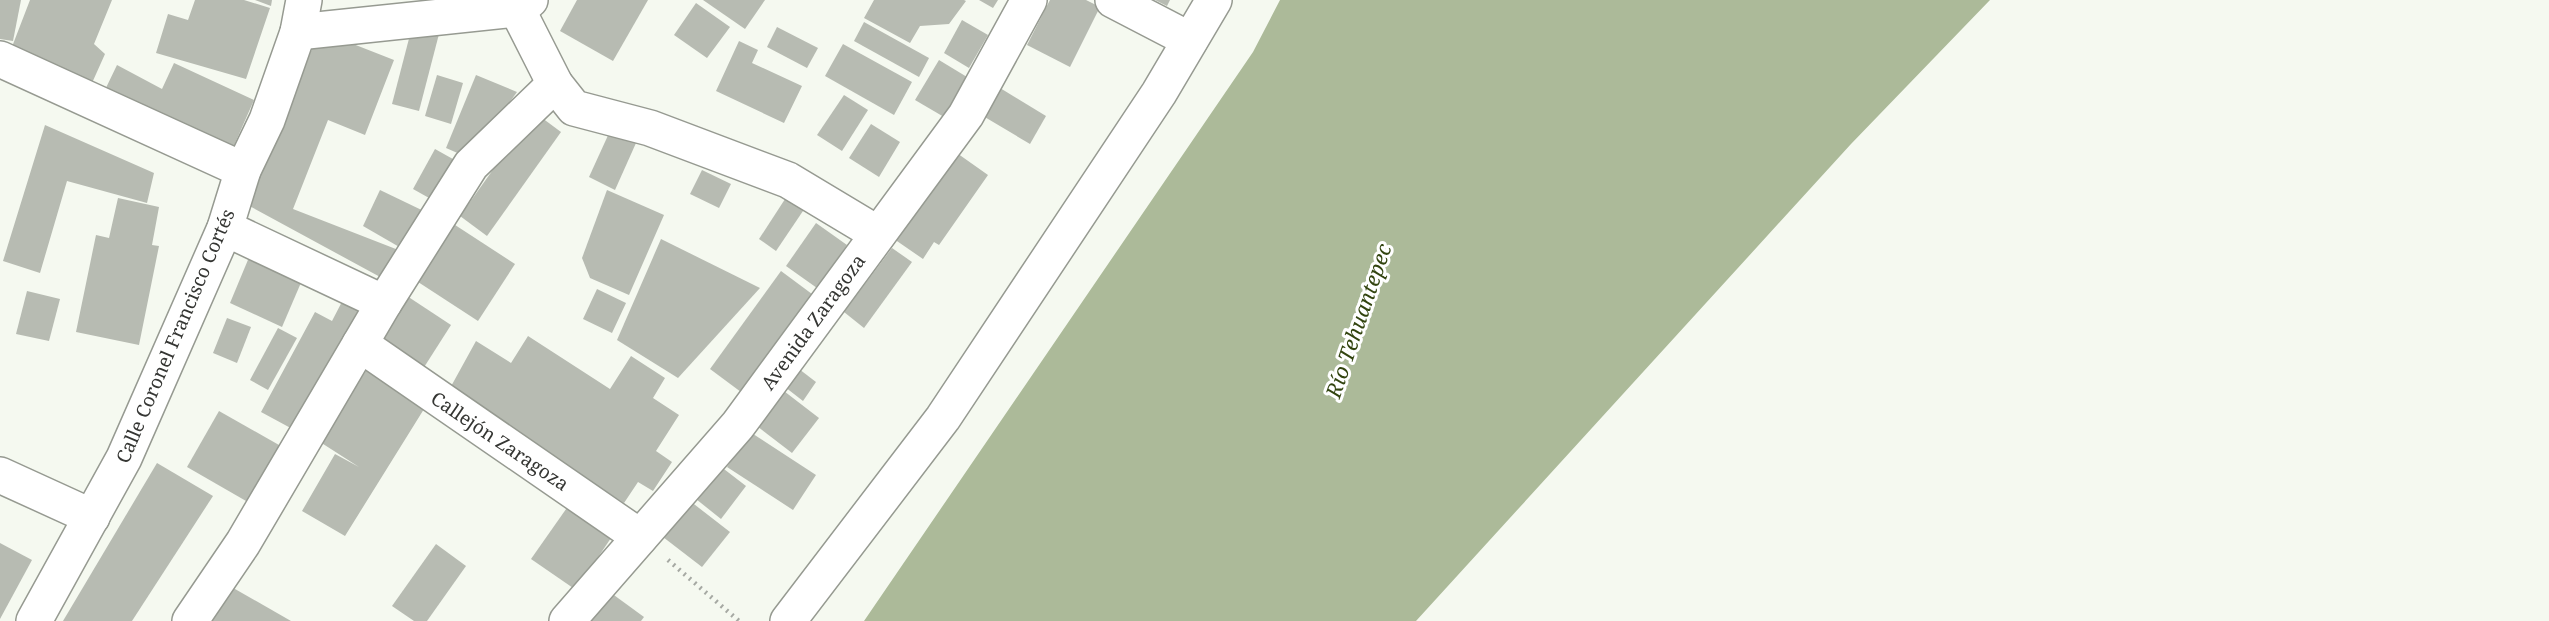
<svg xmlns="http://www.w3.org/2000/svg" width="2549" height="621" font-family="'Noto Serif',serif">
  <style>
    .water { fill: #acba99 }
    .building { fill: #b7bbb2 }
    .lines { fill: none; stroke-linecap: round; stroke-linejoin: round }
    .street-casing { stroke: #969a91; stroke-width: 38 }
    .path { stroke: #a6a9a3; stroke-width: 4.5; stroke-dasharray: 2 5; stroke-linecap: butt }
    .street { stroke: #fff; stroke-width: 35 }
    .labels { text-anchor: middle; stroke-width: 6; stroke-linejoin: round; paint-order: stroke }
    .street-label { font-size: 19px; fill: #353633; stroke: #fff }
    .water-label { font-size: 21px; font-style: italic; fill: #32440f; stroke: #fff }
  </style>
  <rect width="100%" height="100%" fill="#f5f9f0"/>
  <path class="water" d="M1280,0H1990L1851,144L1416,621H864L1253,52Z"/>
  <g class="building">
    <path d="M0,0H21L13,41L0,39Z"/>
    <path d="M30,0H112L94,44L105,54L92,83L10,52Z"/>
    <path d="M195,0H244L270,8L246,79L156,53L168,14L188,20Z"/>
    <path d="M255,0H272L271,6Z"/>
    <path d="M577,0H648L613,61L560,31Z"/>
    <path d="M703,0H765L745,29Z"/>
    <path d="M874,0H964L966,1L949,24L920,26L910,43L864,18Z"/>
    <path d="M979,0H998L993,8Z"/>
    <path d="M1050,0H1086L1100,7L1070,67L1027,45Z"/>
    <path d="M1155,0H1170L1167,6Z"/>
    <path d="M696,3L730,27L707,58L674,35Z"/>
    <path d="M962,20L988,35L969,68L944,53Z"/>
    <path d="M864,22L929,58L919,77L854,41Z"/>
    <path d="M412,27L439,34L419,111L392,104Z"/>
    <path d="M777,27L818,48L807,68L767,47Z"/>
    <path d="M320,31L394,60L365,135L328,120L293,209L401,251L382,278L244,203Z"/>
    <path d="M739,41L758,50L752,63L802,86L784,123L716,91Z"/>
    <path d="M843,44L912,82L894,115L825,76Z"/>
    <path d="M939,60L967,77L944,117L915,100Z"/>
    <path d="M174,63L254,100L232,150L104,92L117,65L162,89Z"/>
    <path d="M437,75L463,83L451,124L425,116Z"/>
    <path d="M476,75L517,92L469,158L446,148Z"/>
    <path d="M1000,88L1046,116L1030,144L983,116Z"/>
    <path d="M844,95L868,110L842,151L817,135Z"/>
    <path d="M534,112L561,132L487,236L460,216Z"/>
    <path d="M871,124L900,142L879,177L849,158Z"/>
    <path d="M45,125L154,173L147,203L67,181L40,273L3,261Z"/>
    <path d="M610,131L636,143L615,190L589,177Z"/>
    <path d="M435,149L460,163L438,203L413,189Z"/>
    <path d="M954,151L988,175L939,245L934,242L923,259L894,239Z"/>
    <path d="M702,170L731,184L719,208L690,194Z"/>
    <path d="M380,190L432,215L408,252L363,226Z"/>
    <path d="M607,190L664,215L629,295L590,278L582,258Z"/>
    <path d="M787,196L805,208L776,251L759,239Z"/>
    <path d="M118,198L159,207L152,245L159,246L139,345L76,332L96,235L109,238Z"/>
    <path d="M452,223L515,264L478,321L415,280Z"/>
    <path d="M816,223L847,245L817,288L786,266Z"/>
    <path d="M661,239L760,288L678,378L617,340Z"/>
    <path d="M892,248L912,262L864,328L844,312Z"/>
    <path d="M250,255L303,278L282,327L230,303Z"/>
    <path d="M781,271L812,294L741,392L710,369Z"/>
    <path d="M597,289L626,303L612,333L583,319Z"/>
    <path d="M27,291L60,299L49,341L16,334Z"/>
    <path d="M346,294L366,305L298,432L261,412L315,312L332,321Z"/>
    <path d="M407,296L451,325L421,372L377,343Z"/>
    <path d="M227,318L251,327L237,363L213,353Z"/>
    <path d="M278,328L297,338L268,390L250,380Z"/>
    <path d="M528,336L610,389L631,356L665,378L653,398L679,415L656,451L672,462L653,491L638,482L624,503L449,390L476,341L511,363Z"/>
    <path d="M371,363L429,401L345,536L302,511L335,454L359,467L320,442Z"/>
    <path d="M799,369L816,382L803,401L785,387Z"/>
    <path d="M780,388L819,418L792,453L753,423Z"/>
    <path d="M219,411L286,449L253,505L187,467Z"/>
    <path d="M750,432L816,475L793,510L727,467Z"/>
    <path d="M157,463L213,496L132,621H63Z"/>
    <path d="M720,466L746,486L721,519L696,499Z"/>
    <path d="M690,501L730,532L702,567L663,537Z"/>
    <path d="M571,502L615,532L576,590L531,559Z"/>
    <path d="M0,543L32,560L0,619Z"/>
    <path d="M436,544L466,566L427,621H414L392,606Z"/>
    <path d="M228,585L291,621H207Z"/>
    <path d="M607,590L644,617L641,621H584Z"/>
  </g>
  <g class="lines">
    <defs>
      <g id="street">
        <path d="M1113,0L1190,40"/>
        <path d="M517,9L555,84L574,108L650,128L788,180L878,234"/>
        <path d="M298,32L517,9L530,0"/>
        <path d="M0,59L243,170"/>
        <path d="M225,228L384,303"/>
        <path d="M360,344L640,537"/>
        <path d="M0,475L92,517"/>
        <path d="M34,621L124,458L225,228L243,170L267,120L298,32L304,0"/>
        <path d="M190,621L243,543L384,303L471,165L555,84"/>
        <path d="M567,621L738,425L966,115L1029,0"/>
        <path d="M788,621L943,418L1159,93L1214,0"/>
      </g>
    </defs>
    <use href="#street" class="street-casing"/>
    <path class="path" d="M668,560L739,621"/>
    <use href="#street" class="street"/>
  </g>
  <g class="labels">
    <g class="street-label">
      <text transform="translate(813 322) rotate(-54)" y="7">Avenida Zaragoza</text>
      <text transform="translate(175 336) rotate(-67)" y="7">Calle Coronel Francisco Cortés</text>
      <text transform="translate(500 441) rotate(34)" y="7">Callejón Zaragoza</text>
    </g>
    <g class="water-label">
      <text transform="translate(1359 321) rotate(-71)" y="7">Río Tehuantepec</text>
    </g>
  </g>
</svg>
